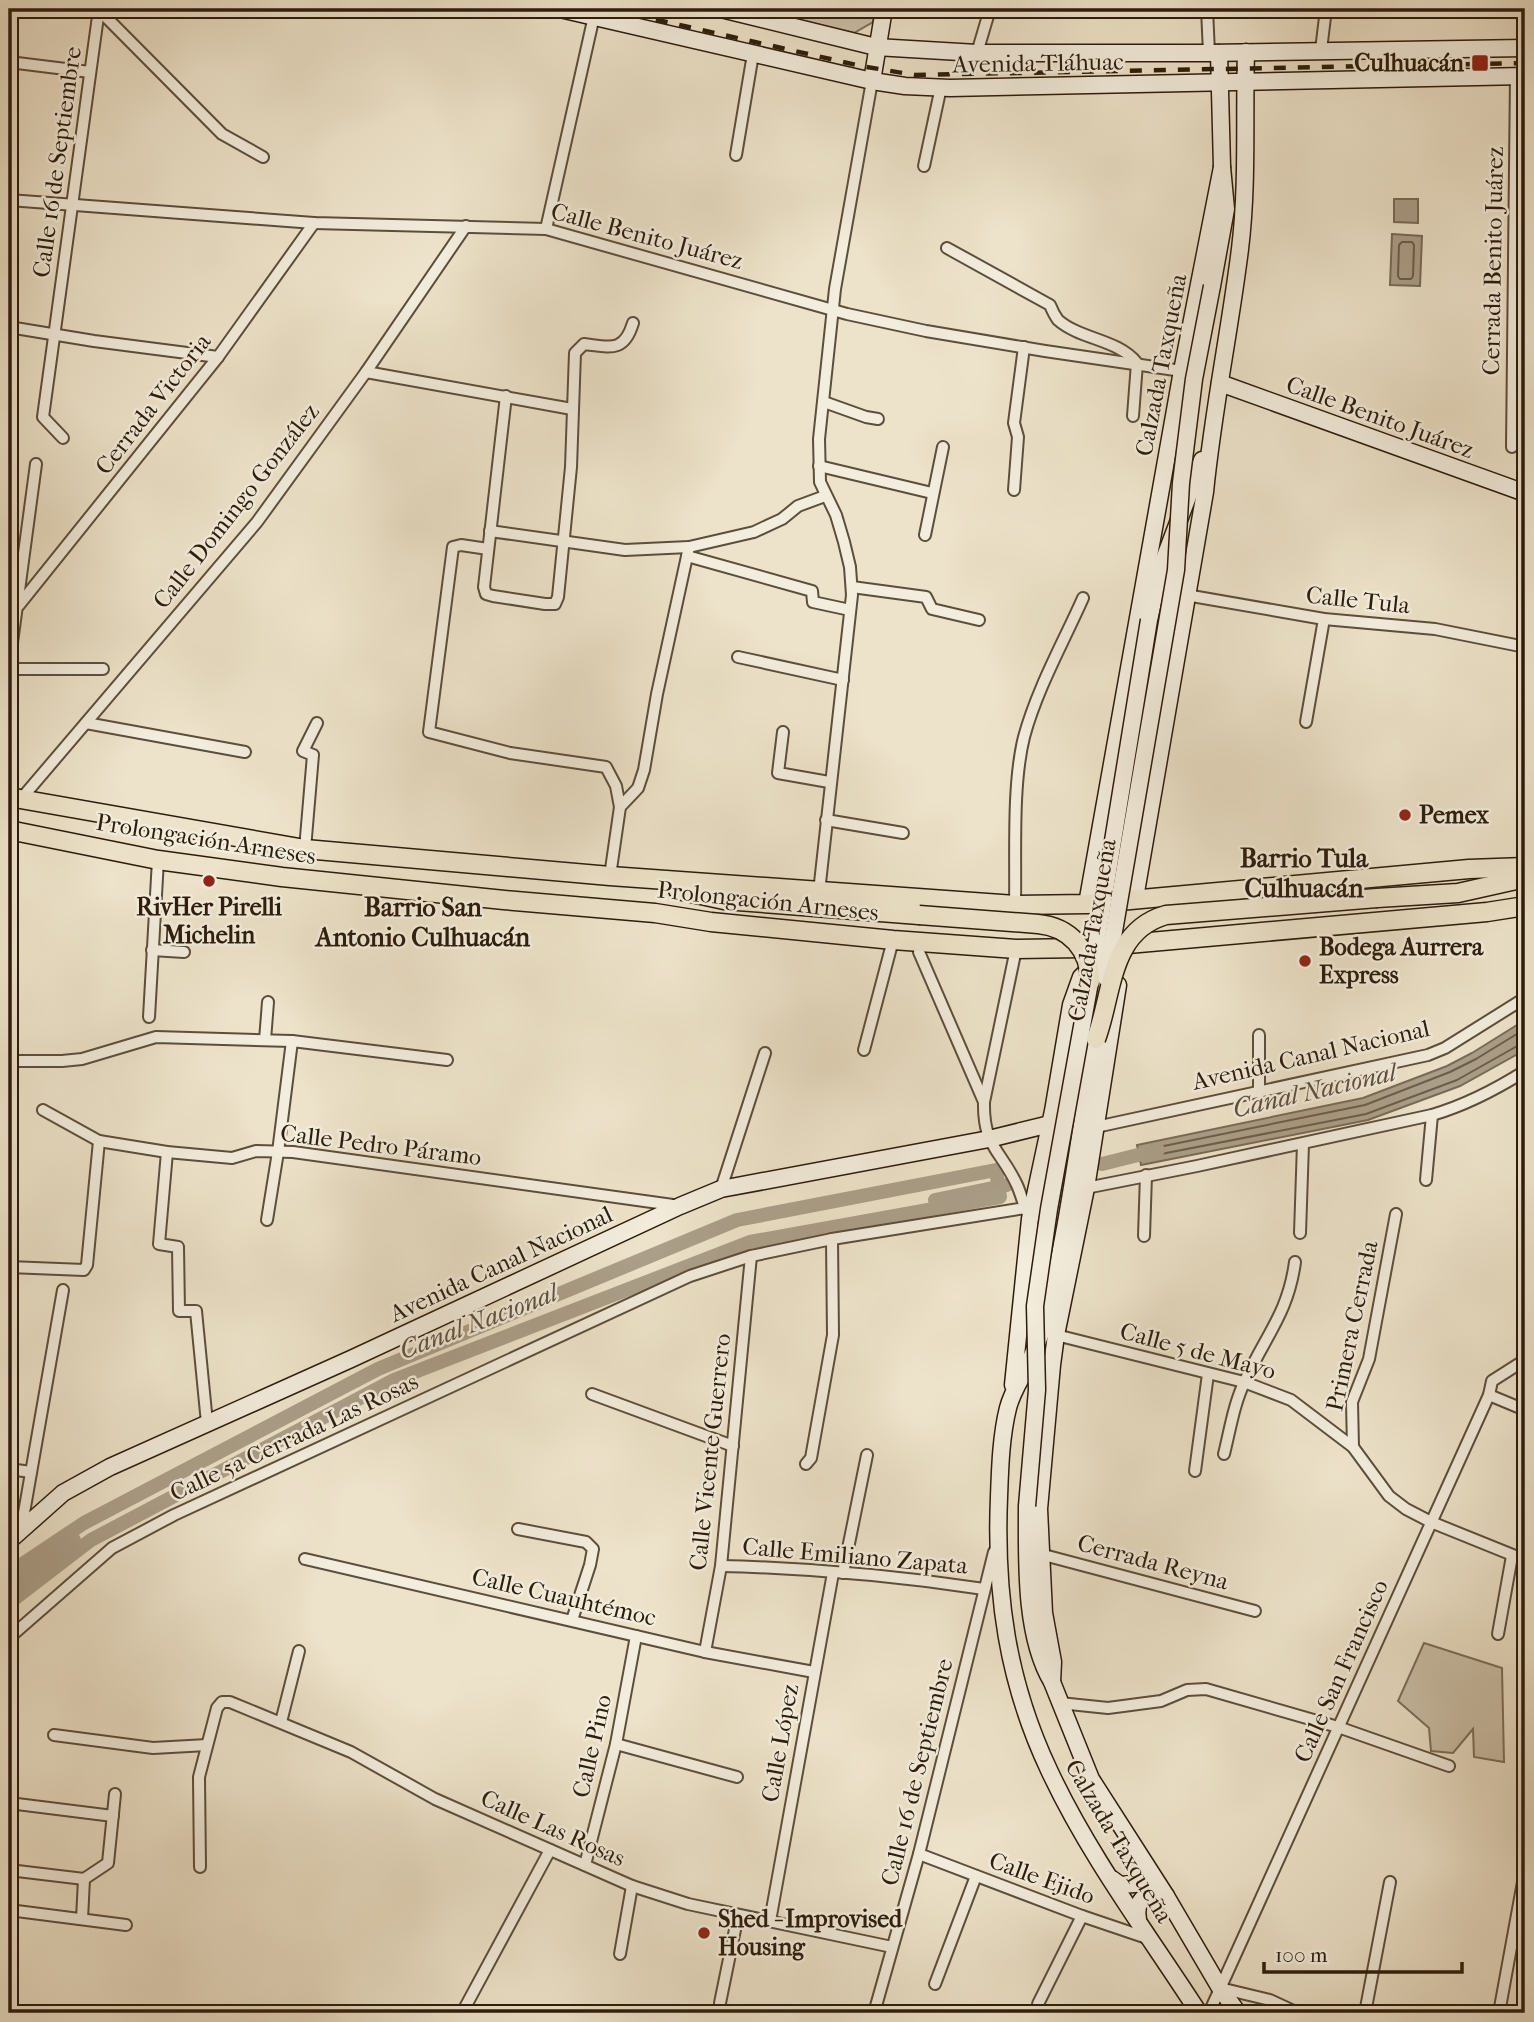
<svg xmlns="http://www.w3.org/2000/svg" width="1534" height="2022" font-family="'IM FELL French Canon',serif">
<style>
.green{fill:#ccc1aa;stroke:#7c6e5a;stroke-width:2}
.water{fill:#ab9f89;stroke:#786b57;stroke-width:2}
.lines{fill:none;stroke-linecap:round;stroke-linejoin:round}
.shore{stroke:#6b5e4a;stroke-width:2}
.canal{stroke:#ab9f89;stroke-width:14}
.street-casing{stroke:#5c4e3b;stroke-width:14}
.secondary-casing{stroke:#2b1c0b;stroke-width:19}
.primary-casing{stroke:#2b1c0b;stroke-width:21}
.street{stroke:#f3eddd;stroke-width:10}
.secondary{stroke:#f3eddd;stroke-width:16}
.primary{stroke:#ede3ca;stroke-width:18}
.rail{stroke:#2b1c0b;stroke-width:4.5;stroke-dasharray:12 12;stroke-linecap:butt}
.secondary-bridge-casing{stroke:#2b1c0b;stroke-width:19;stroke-linecap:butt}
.primary-bridge-casing{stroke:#2b1c0b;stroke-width:21;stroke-linecap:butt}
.secondary-bridge{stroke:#f3eddd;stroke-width:16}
.primary-bridge{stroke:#ede3ca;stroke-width:18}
.poi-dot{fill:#8f2418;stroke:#f3eddd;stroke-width:2.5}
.labels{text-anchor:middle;stroke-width:5;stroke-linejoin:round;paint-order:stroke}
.street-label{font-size:24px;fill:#2b1c0b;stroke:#f3eddd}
.poi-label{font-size:24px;font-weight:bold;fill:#2b1c0b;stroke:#f3eddd;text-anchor:start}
.neighbourhood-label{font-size:26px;font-weight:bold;fill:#2b1c0b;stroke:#f3eddd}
.water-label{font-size:26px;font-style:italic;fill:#5e503d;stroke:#f3eddd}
</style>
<rect width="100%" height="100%" fill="#ede3ca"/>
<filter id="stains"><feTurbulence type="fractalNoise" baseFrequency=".00286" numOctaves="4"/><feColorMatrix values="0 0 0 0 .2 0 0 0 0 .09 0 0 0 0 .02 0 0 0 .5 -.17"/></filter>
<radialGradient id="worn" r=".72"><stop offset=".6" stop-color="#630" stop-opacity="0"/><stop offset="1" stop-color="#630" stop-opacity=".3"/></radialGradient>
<g class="green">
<polygon points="754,9 876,9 873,22 854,33"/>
<polygon points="1424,1643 1502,1668 1504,1762 1474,1757 1473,1729 1453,1753 1431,1751 1429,1728 1398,1701"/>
</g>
<g class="water">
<polygon points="1394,199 1418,199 1418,223 1394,222"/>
<polygon points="1392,234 1422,236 1420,286 1390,285"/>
<polygon points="1525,1020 1525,1050 1460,1086 1368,1120 1141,1165 1137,1145 1363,1098 1447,1066 1472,1053"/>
</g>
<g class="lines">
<g class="shore">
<polygon points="1402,242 1412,242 1414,245 1413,276 1411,279 1400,279 1398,276 1399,245"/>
<polyline points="1525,1029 1476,1059 1450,1072 1365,1105 1149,1149 1147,1154 1151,1156 1366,1114 1457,1080 1519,1045 1525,1044"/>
</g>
<g class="canal">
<polyline points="1102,1164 1158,1150"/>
<polyline points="935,1200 1007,1185"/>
<polyline points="9,1573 84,1523 378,1369 737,1220 996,1170 1000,1197 750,1242 394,1380 91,1540 9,1603"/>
<polyline points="9,1590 74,1540"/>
</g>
<defs>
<g id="street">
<polyline points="1207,9 1209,53"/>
<polyline points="99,10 222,134 263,157"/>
<polyline points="1321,50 1326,9"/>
<polyline points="977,53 990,9"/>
<polyline points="9,62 90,72"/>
<polyline points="736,155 753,54"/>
<polyline points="924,166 941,87"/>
<polyline points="9,200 314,223 546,229 847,314 926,331 1045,351 1182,371"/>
<polyline points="546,229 594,16"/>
<path d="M947,248L1050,305C1052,310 1055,316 1058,320C1081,340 1118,339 1137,363L1133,416"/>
<polyline points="9,327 94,341 218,357"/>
<polyline points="366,372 572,409"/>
<path d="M506,396L484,587L486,594L493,596L545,604H555L558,597L571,467L575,353L584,344C610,347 624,353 633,323"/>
<polyline points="824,402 866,417 878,419"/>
<polyline points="63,438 43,417 99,9"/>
<polyline points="1512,447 1516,75"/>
<polyline points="819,466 932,493"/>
<polyline points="1014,490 1018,437 1014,423 1024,347"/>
<polyline points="490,531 625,550 689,547 754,532 782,519 798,506 825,496"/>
<polyline points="925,535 943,447"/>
<polyline points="488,549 461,545 453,547 429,732 510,753 606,767 616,786 620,807"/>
<polyline points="687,556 812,591 813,602 850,610"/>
<polyline points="852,587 926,597 932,609 979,620"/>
<polyline points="1186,595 1324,619 1435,629 1525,647"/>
<polyline points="19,605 218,357 314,223"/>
<polyline points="738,657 843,680"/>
<polyline points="9,665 36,464"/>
<polyline points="9,669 103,669"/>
<polyline points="1306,722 1324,619"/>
<polyline points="86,723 245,752"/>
<polyline points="783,732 778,773 829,782"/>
<polyline points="21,799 257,522 366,372 466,226"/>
<polyline points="826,820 903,833"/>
<polyline points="305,849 313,755 303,751 317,723"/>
<polyline points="610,876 620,807 638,788 644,770 657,694 689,547"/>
<polyline points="819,892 852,595 850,567 844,542 836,515 820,482 819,439 835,289 872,81"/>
<path d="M1015,905C1016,855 1012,785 1024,737C1037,689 1063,643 1083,598"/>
<polyline points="152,950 184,952"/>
<path d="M919,952L984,1102C983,1147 1001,1150 1017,1185C1021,1194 1023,1203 1027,1212"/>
<polyline points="149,1017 158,860"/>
<polyline points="1259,1035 1259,1093"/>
<polyline points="265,1040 268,1002"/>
<polyline points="864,1050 893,940"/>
<polyline points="9,1061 62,1061 82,1059 156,1037 292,1041 447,1060"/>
<polyline points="984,1102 1016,949"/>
<polyline points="43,1110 99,1141 167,1152 232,1158 256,1151 293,1152 680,1206"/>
<polyline points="1096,1127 1428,1055 1445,1048 1525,998"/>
<polyline points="167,1152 159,1244 178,1247 179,1311 196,1311 207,1423"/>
<polyline points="1426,1180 1432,1115"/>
<path d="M1086,1188L1197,1166L1432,1115C1466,1105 1495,1090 1525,1071"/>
<polyline points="721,1189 765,1053"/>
<polyline points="267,1220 278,1152 292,1041"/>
<polyline points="1300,1233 1303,1144"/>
<polyline points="1144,1236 1146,1175"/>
<polyline points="9,1267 84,1270 87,1265 99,1141"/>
<polyline points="1056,1335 1244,1382 1291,1400 1353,1447 1389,1496 1406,1509 1431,1522 1525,1560"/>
<polyline points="592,1394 733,1446"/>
<polyline points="1489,1395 1525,1410"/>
<polyline points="1353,1447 1352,1402 1369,1359 1396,1214"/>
<path d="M1224,1454C1230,1430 1234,1403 1245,1381C1265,1336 1288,1314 1295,1262"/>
<polyline points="806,1464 811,1458 833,1335 832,1239"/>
<polyline points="9,1469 31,1472"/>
<polyline points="1195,1471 1208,1374"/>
<polyline points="518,1529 586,1542 593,1549 590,1565 572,1620"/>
<polyline points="21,1530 63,1290"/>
<polyline points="1040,1554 1255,1611"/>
<polyline points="305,1559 705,1652 814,1672"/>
<path d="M721,1566C809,1568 897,1576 984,1589"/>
<polyline points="843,1573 867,1455"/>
<polyline points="1498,1634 1512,1556"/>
<polyline points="9,1638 112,1548 174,1515 690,1276 751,1256 832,1239 1025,1208"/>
<polyline points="705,1652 721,1566 751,1256"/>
<polyline points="1060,1703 1108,1708 1161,1701 1187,1690 1206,1689 1338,1727 1449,1766"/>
<polyline points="281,1722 299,1651"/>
<polyline points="54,1735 153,1748 207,1745"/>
<polyline points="616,1744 737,1777"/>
<polyline points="9,1803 113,1816"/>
<polyline points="919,1854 1082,1916 1150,1939"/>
<polyline points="585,1865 616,1744 636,1636"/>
<polyline points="200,1867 199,1777 217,1708 222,1702 230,1702 351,1752 435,1799 632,1886 688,1904 892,1947"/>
<polyline points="9,1870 84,1879"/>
<polyline points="9,1910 126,1925"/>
<polyline points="82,1919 84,1879 108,1863 115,1794"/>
<polyline points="770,1921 833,1573"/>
<polyline points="620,1954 632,1886"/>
<polyline points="935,1984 976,1876"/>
<polyline points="1220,1988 1270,2000 1298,2013"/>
<polyline points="720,2003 738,1915"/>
<polyline points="1038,2004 1082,1916"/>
<polyline points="462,2013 550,1850"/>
<polyline points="874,2013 919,1854 994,1552"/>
<polyline points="1209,2013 1489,1395 1492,1381 1525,1360"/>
<polyline points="1365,2013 1390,1882"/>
<polyline points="1499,2013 1525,1871"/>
</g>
<g id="secondary">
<polyline points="560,9 872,81 905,86 950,88 1525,76"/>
<polyline points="721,9 876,47 977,53 1209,53 1525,48"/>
<polyline points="872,81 884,9"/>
<polyline points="1212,286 1226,209 1222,167 1219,53"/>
<polyline points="1220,383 1525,493"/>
<polyline points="1149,620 1161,567 1202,460"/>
<path d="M1135,898L1205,492C1213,410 1230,330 1240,249C1248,184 1244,118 1246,52"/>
<polyline points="1087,904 1182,371 1222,167"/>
<path d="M1096,1039C1080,1128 1070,1218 1049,1305C1045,1325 1036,1347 1028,1365C1021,1379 1012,1392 1008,1408C1001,1436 1000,1468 999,1497C995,1594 1007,1681 1049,1770C1089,1856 1148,1934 1199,2013"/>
<polyline points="1013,1385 1030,1219 1053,1111 1071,1005 1081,977 1096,963"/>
<path d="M1027,1506C1027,1560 1024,1635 1052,1682L1091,1779L1166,1896L1220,1988L1238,2013"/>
<polyline points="9,1541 63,1493 110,1467 351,1359 680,1206 721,1189 989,1139 1050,1124"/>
<polyline points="1052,1682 1053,1662 1044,1613 1039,1509 1052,1365 1056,1335 1086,1188 1118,985"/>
<polyline points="1112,1879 1120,1885 1135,1884 1142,1877 1142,1861"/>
<path d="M1138,1919C1134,1900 1149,1888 1166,1896"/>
</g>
<g id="primary">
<polyline points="9,797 305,849 610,876 1015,905 1087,904 1469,869 1525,867"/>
<polyline points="9,830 158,860 282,877 504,900 655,913 711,922 893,940 1016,949 1083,948 1487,912 1525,906"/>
<polyline points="678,890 724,900 919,915"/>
<polyline points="1377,898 1458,893 1525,878"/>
</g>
</defs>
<use href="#street" class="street-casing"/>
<use href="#secondary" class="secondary-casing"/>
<use href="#primary" class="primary-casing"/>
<use href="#street" class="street"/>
<use href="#secondary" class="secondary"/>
<use href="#primary" class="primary"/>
<polyline class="rail" points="609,9 861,66 915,75 1525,63"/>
<defs>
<g id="secondary-bridge">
<polyline points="1106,978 1176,570 1181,483 1194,379 1212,286"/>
<polyline points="1027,1506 1037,1390 1035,1306 1049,1209 1090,982 1149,620"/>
</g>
<g id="primary-bridge">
<path d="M919,915L1038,924C1070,927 1090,950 1090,982"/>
<path d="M1096,1039C1113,994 1109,931 1166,915L1377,898"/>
</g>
</defs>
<use href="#secondary-bridge" class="secondary-bridge-casing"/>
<use href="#primary-bridge" class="primary-bridge-casing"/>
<use href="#secondary-bridge" class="secondary-bridge"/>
<use href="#primary-bridge" class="primary-bridge"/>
</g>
<g class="poi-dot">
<rect x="1471" y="54" width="18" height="18" rx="3.5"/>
<circle cx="1405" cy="815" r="7"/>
<circle cx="209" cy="881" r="7"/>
<circle cx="1305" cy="961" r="7"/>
<circle cx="704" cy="1933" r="7"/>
</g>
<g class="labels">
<g class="street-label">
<text transform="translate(1038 63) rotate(-1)" y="8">Avenida Tláhuac</text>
<text transform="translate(57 162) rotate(-82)" y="8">Calle 16 de Septiembre</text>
<text transform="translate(647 236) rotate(15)" y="8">Calle Benito Juárez</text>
<text transform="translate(1493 261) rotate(-89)" y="8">Cerrada Benito Juárez</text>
<text transform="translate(1161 365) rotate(-79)" y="8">Calzada Taxqueña</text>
<text transform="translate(153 404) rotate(-52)" y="8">Cerrada Victoria</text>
<text transform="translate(1380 417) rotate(20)" y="8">Calle Benito Juárez</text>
<text transform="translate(236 506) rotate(-52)" y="8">Calle Domingo González</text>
<text transform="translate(1358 600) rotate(6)" y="8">Calle Tula</text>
<text transform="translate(206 839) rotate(9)" y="8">Prolongación Arneses</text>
<text transform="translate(768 901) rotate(6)" y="8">Prolongación Arneses</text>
<text transform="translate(1092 930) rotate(-80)" y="8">Calzada Taxqueña</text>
<text transform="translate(1311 1055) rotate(-13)" y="8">Avenida Canal Nacional</text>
<text transform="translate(381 1145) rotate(7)" y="8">Calle Pedro Páramo</text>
<text transform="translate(501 1264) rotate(-25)" y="8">Avenida Canal Nacional</text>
<text transform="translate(1352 1326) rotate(-78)" y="8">Primera Cerrada</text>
<text transform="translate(1198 1351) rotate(15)" y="8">Calle 5 de Mayo</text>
<text transform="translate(294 1437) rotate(-25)" y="8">Calle 5a Cerrada Las Rosas</text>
<text transform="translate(710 1452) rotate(-84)" y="8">Calle Vicente Guerrero</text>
<text transform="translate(855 1556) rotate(5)" y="8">Calle Emiliano Zapata</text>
<text transform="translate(1153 1562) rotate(15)" y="8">Cerrada Reyna</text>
<text transform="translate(564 1597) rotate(13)" y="8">Calle Cuauhtémoc</text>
<text transform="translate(1341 1671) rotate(-66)" y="8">Calle San Francisco</text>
<text transform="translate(780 1743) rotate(-80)" y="8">Calle López</text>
<text transform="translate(592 1746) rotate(-77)" y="8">Calle Pino</text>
<text transform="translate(917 1772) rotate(-76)" y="8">Calle 16 de Septiembre</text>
<text transform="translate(553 1828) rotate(24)" y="8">Calle Las Rosas</text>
<text transform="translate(1119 1841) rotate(59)" y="8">Calzada Taxqueña</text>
<text transform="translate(1042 1878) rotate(20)" y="8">Calle Ejido</text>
</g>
<g class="poi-label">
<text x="1464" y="71" text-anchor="end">Culhuacán</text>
<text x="1419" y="823">Pemex</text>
<text x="209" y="915" text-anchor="middle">RivHer Pirelli<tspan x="209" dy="28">Michelin</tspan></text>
<text x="1319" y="955">Bodega Aurrera<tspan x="1319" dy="28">Express</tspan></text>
<text x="718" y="1927">Shed - Improvised<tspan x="718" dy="28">Housing</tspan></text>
</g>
<g class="neighbourhood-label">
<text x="1304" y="867">Barrio Tula<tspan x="1304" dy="30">Culhuacán</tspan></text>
<text x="423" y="916">Barrio San<tspan x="423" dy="30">Antonio Culhuacán</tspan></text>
</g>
<g class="water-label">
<text transform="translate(1314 1090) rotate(-13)" y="9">Canal Nacional</text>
<text transform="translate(478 1321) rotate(-21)" y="9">Canal Nacional</text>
</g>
</g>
<rect width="1534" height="2022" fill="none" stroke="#ede3ca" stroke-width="35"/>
<rect x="10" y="10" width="1513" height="2001" fill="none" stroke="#2b1c0b" stroke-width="3.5"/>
<rect x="18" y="18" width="1499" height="1987" fill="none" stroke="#2b1c0b" stroke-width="2"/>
<path d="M1264 1962v10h198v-10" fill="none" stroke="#2b1c0b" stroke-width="3.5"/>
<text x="1275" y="1962" font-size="21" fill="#2b1c0b" stroke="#f3eddd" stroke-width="5" paint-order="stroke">100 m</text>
<rect width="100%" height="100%" filter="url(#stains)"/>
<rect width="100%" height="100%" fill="url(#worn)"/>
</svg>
